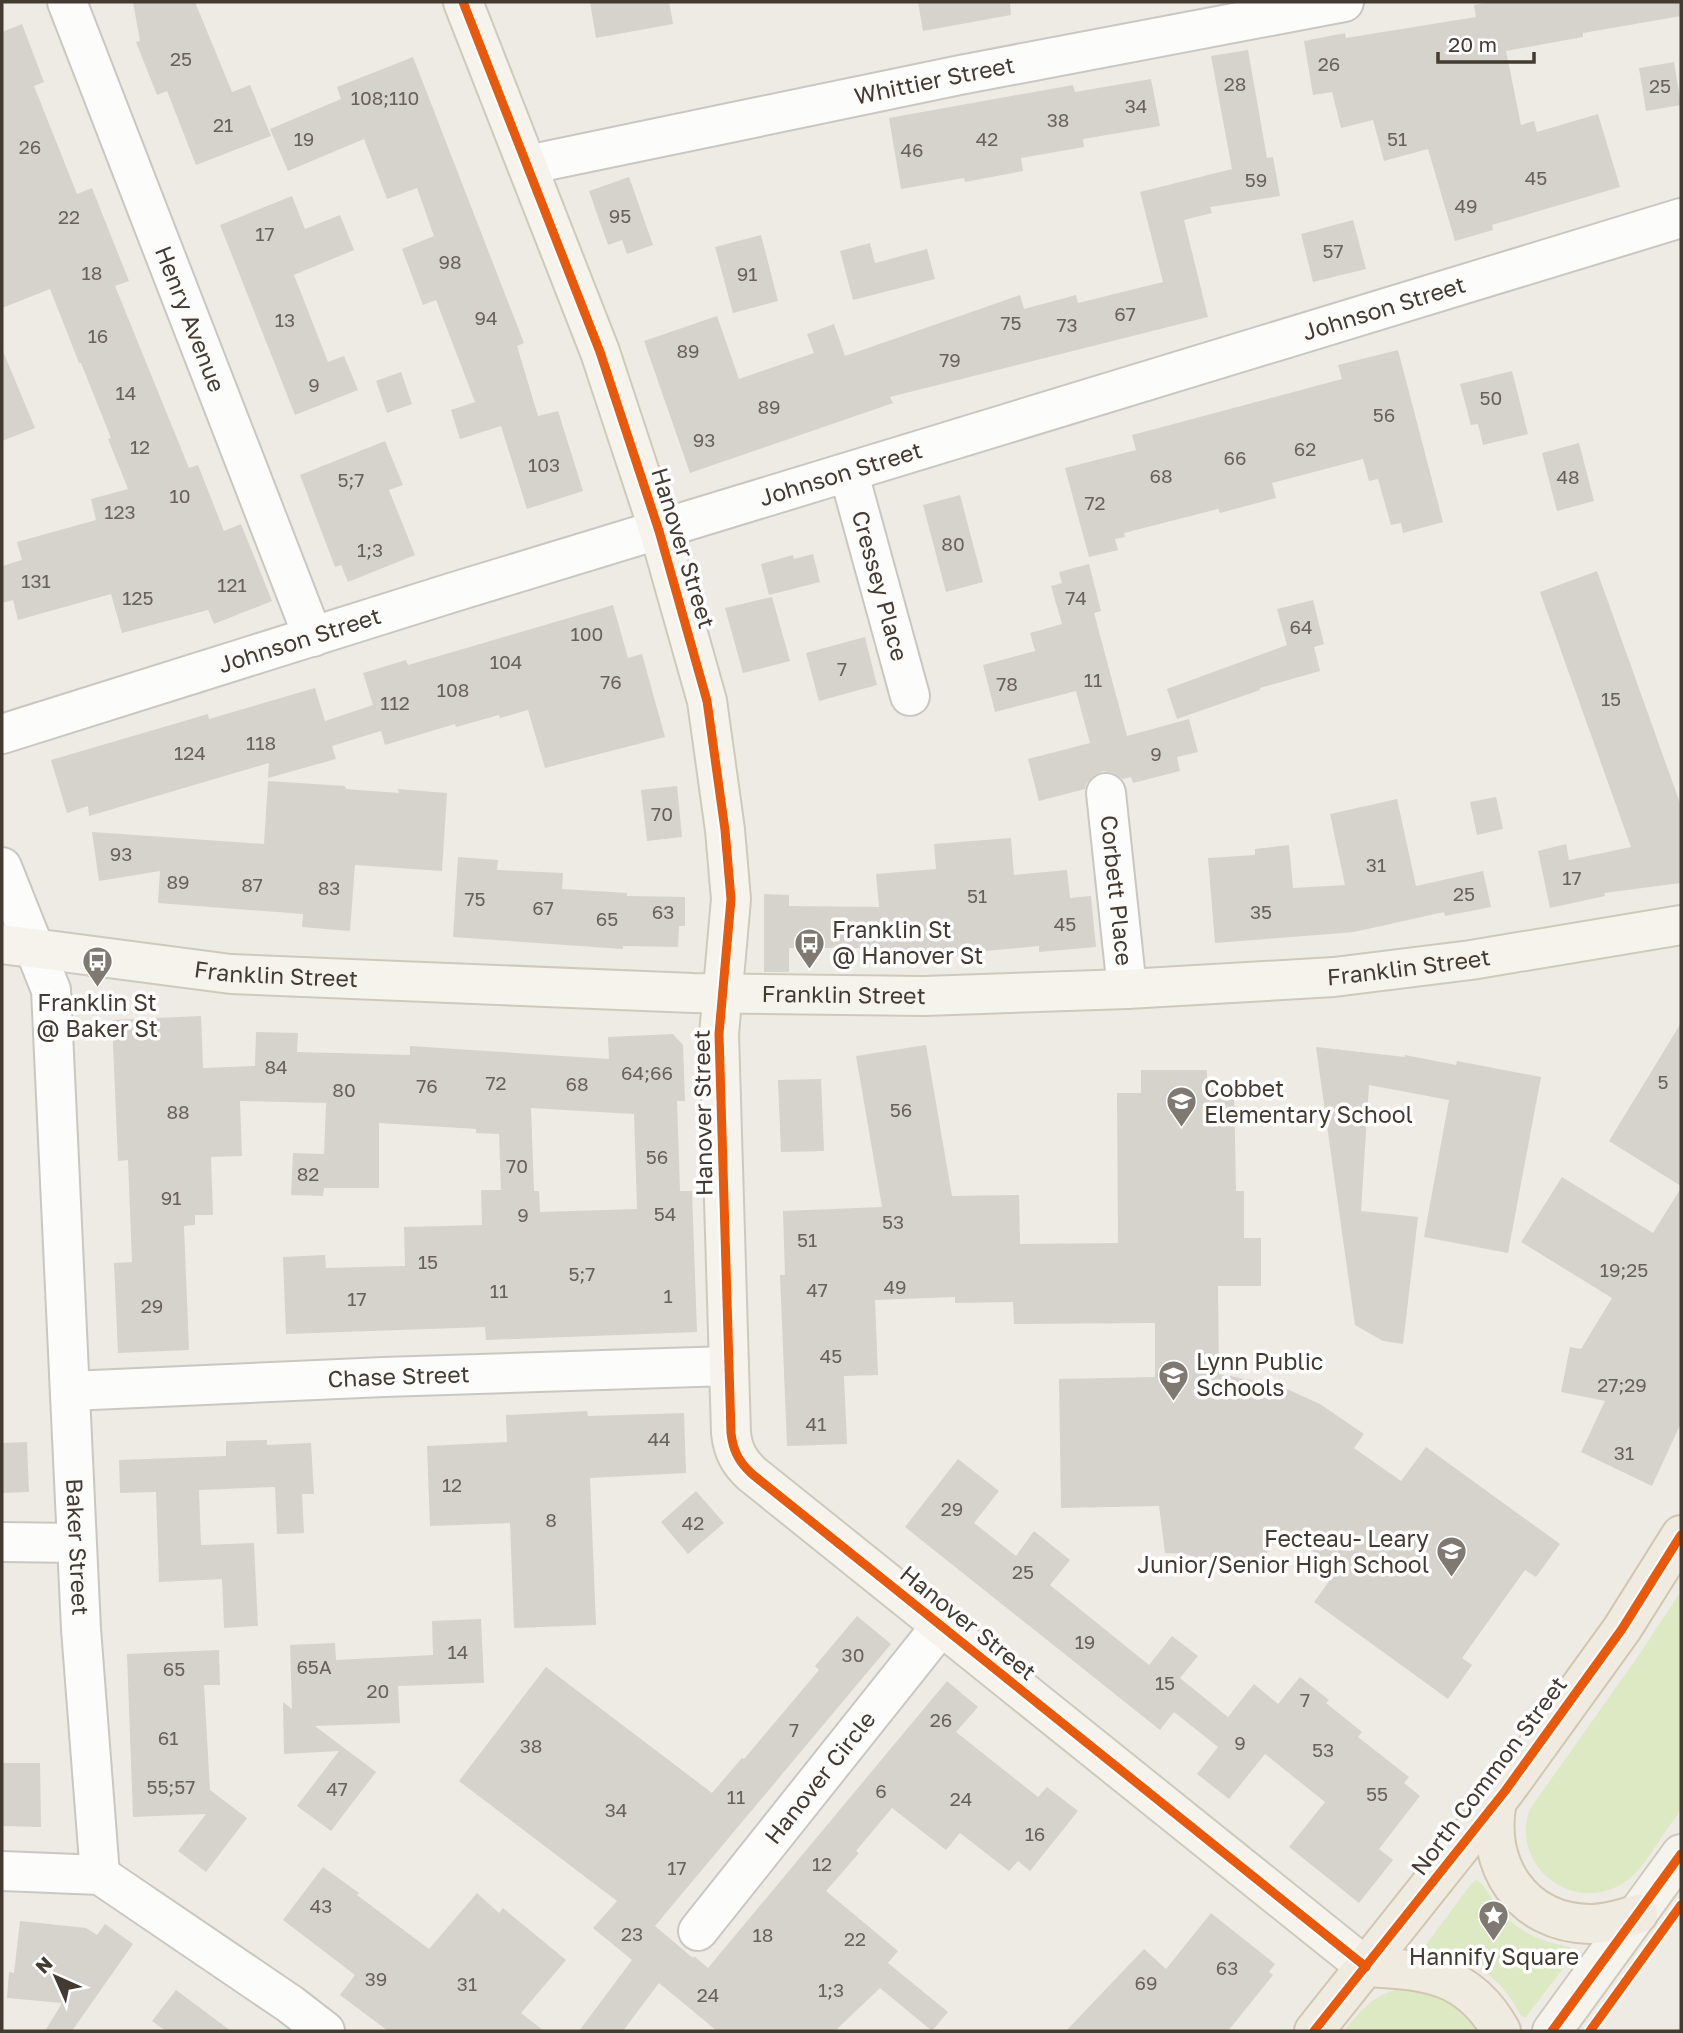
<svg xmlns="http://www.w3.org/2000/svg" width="1683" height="2033" font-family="'Golos Text',sans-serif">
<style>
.green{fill:#dce9c3}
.building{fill:#d6d2cc;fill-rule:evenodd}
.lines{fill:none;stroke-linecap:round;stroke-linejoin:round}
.street-casing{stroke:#cac7c1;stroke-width:42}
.secondary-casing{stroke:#cfc9bd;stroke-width:42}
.primary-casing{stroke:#d1c6b1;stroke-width:42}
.street{stroke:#fcfcfb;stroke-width:38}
.secondary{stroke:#f6f3ec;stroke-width:38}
.primary{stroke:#f0ebe1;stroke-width:38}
.cycleway-casing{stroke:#fff;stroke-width:13}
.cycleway{stroke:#e8590c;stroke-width:9}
.labels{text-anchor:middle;stroke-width:7;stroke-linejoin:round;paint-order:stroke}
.number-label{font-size:19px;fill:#69625a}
.street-label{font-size:23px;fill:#433b32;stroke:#fff}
.poi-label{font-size:23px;fill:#433b32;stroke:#fff;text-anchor:start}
</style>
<rect width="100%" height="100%" fill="#eeebe5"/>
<g class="green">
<path d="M1681,1591C1681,1648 1681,1705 1681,1762C1681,1774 1683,1800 1680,1810C1676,1817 1670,1825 1665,1832C1651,1852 1639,1877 1616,1887C1566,1911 1510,1861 1530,1809L1641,1652Z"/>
<path d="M1477,1880C1487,1887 1494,1905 1504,1915C1518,1929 1534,1938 1552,1943C1560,1945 1567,1946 1574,1949L1573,1956L1525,2018L1521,2016C1506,1986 1483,1965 1451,1954C1442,1951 1431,1951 1425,1946L1471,1884Z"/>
<path d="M1415,1987L1457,2005L1480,2031H1344C1366,2004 1378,1990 1415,1987Z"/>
</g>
<g class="building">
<polygon points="133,2 195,2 232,92 250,85 271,136 196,165 167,91 157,95 136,42 140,41"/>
<polygon points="590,2 669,2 673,24 596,38"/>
<polygon points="918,2 1010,2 1011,15 923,31"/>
<polygon points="1492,2 1681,2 1681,16 1583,33 1583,37 1506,51 1521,125 1534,121 1537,132 1598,114 1620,187 1492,225 1493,230 1455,241 1428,149 1384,161 1373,120 1341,128 1332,92 1313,95 1304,41 1345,33 1346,38 1476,17 1474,5"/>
<polygon points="22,24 44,82 34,86 77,194 92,188 129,281 115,286 189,468 198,465 224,531 241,524 272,601 214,624 208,610 122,633 111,594 18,620 13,600 2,603 2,566 22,560 17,542 96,520 91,499 128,489 108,439 111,438 81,363 79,363 50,289 2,308 2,32"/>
<polygon points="1248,50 1267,158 1273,157 1280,196 1210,207 1212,213 1184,220 1208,317 890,397 893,403 690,473 644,341 717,316 739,379 814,353 807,334 834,324 845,356 1020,295 1024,309 1076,295 1078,303 1163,282 1140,192 1232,169 1211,56"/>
<polygon points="413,57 524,343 517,346 538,416 558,411 583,491 527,509 501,426 460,439 451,410 475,402 436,300 423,305 402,249 434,236 417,188 387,199 364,139 288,171 270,129 341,99 337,87"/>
<polygon points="1674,62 1681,105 1646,111 1639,68"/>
<polygon points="1151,79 1160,126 1083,139 1084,147 1021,158 1023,171 965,182 964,178 901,189 889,118 1073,85 1075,92"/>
<polygon points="629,177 653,245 627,254 622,240 608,245 589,191"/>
<polygon points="292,196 305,229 340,215 354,250 294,275 328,362 344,356 358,390 295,415 220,225"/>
<polygon points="1353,220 1366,269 1313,282 1301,234"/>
<polygon points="761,235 778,301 733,313 715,247"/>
<polygon points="870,243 875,263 927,249 935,279 853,300 840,251"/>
<polygon points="2,349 35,428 2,441"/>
<polygon points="1398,350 1443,522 1403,533 1401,523 1391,525 1378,479 1369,481 1363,459 1272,483 1276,498 1220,513 1218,509 1124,533 1125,537 1115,539 1118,550 1089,557 1065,468 1136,450 1132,435 1342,379 1338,365"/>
<polygon points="1512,371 1528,434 1483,445 1478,424 1471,425 1460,384"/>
<polygon points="401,372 412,404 387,413 376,381"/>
<polygon points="385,441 403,485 389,490 415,555 348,582 341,565 335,567 300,475"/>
<polygon points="1579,443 1594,501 1557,511 1542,453"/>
<polygon points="960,495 983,582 946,592 923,505"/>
<polygon points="813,554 820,582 769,595 761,564 793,555 794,559"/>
<polygon points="1089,564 1101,611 1094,613 1127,736 1189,719 1198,752 1177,757 1180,771 1133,783 1131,777 1123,779 1114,773 1103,771 1093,776 1086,784 1085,789 1039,801 1028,759 1090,743 1076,691 995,712 983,665 1035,651 1030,633 1062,624 1051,586 1062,583 1059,572"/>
<polygon points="1597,571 1681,806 1681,883 1604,893 1605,896 1550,908 1538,851 1566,844 1569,860 1631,847 1540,592"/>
<polygon points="772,597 790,661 743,673 725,608"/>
<polygon points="1313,600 1324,644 1314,647 1320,671 1260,688 1260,690 1177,719 1167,689 1287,645 1277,609"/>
<polygon points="613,605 628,658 642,654 665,737 545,768 528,710 500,718 499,715 456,727 455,724 385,745 381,731 332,746 336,759 268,778 269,763 89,816 88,806 67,813 51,760 208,714 209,719 315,688 325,721 373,705 363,673 406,660 408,665"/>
<polygon points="865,637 877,685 819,701 806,653"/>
<polygon points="268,781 345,786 346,789 399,793 398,789 447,793 442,871 355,865 350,931 302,927 303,914 158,903 160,871 99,881 92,832 264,844"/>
<polygon points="677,786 682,837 647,841 641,790"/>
<polygon points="1496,797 1503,829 1477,835 1470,802"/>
<polygon points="1397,799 1416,886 1483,871 1491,907 1445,916 1444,912 1354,932 1215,943 1208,858 1255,855 1255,849 1289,845 1293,888 1345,885 1330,814"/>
<polygon points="1011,838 1014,875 1067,870 1070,898 1091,896 1096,947 1039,952 1039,946 921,957 921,963 884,966 882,948 789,948 789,972 764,972 764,894 789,895 789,906 879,907 876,874 936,869 934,844"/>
<polygon points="458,857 498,860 497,870 563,873 562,889 627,893 627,896 685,897 685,926 679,926 678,947 623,946 623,949 453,937"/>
<path d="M201,1016L203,1068L255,1066L256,1032L298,1033L297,1052L410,1055V1046L609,1059L608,1037L673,1034L683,1045L685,1101H677L680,1191H692L697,1332L486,1340L485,1327L286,1334L283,1257L325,1255L326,1268L405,1266L404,1227L482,1225L481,1190H501L499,1134L476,1133V1129L379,1123V1188H324L323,1196L291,1195L293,1153L324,1154L326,1103L240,1101L242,1156L211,1157L213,1215H195V1225L184,1226L189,1350L118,1353L114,1263L132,1262L128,1160L118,1161L112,1020ZM531,1108L634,1114L637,1209L540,1212L539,1191H534Z"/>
<polygon points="1681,1023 1681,1186 1609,1141"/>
<polygon points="926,1045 952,1196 1019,1195 1020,1244 1118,1243 1117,1093 1141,1093 1141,1070 1207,1070 1207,1089 1234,1088 1236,1191 1244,1191 1244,1238 1261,1238 1261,1286 1218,1286 1219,1374 1278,1385 1320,1404 1364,1434 1354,1448 1401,1481 1426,1447 1560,1544 1536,1577 1525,1570 1462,1658 1472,1665 1448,1699 1314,1602 1338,1569 1283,1530 1250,1576 1186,1554 1165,1553 1159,1506 1061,1508 1059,1379 1155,1377 1155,1323 1014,1324 1013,1302 955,1303 955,1297 875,1300 878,1375 844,1376 847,1444 787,1446 780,1275 785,1275 783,1211 882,1207 856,1056"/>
<polygon points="1316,1047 1405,1057 1405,1055 1456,1065 1457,1061 1541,1077 1508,1253 1424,1237 1449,1100 1369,1085 1361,1211 1418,1217 1403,1344 1383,1341 1355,1325"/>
<polygon points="821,1079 824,1151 781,1152 778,1080"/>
<polygon points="1562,1177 1653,1233 1681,1188 1681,1423 1652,1486 1581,1452 1605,1401 1561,1392 1570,1347 1581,1349 1612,1298 1521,1242"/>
<polygon points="587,1411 588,1416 684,1413 686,1473 590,1478 596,1625 514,1628 510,1523 430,1526 427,1446 507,1442 506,1415"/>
<polygon points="267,1440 267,1445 311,1443 314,1494 302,1494 304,1533 277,1534 275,1487 199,1490 201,1545 254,1543 258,1626 224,1628 222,1579 159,1582 156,1492 120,1493 119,1460 226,1456 226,1441"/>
<polygon points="27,1442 29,1492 2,1493 2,1443"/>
<polygon points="958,1459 999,1491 974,1523 1016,1556 1034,1531 1070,1560 1050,1585 1149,1665 1172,1636 1198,1656 1180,1678 1228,1717 1254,1684 1278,1704 1300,1677 1329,1700 1326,1703 1362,1732 1358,1737 1409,1777 1404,1783 1420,1796 1379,1849 1393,1860 1359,1903 1289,1847 1325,1802 1265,1754 1229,1799 1197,1774 1218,1747 1174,1712 1160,1730 905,1527"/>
<polygon points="696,1491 724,1523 688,1554 661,1522"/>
<polygon points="857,1616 891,1644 655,1926 693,1958 694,1956 708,1968 947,1681 978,1707 956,1732 1038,1797 1047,1787 1078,1811 1030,1871 1018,1861 1009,1871 960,1833 946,1850 892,1808 856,1851 859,1853 826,1891 898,1951 888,1963 948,2012 932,2031 880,1988 835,2031 717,2031 659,1983 623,2031 579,2031 632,1960 593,1928 617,1901 459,1781 546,1667 712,1793 742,1758 744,1759 819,1670 815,1666"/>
<polygon points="481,1619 484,1683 398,1686 400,1723 315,1726 376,1772 331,1831 297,1806 339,1751 284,1754 283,1702 292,1709 290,1645 335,1643 336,1660 433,1655 432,1621"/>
<polygon points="219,1650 220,1685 204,1685 210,1790 247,1818 206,1872 178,1851 206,1814 133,1817 127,1654"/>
<polygon points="2,1763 40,1763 41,1827 2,1826"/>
<polygon points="323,1867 359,1893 357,1895 429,1949 477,1893 499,1913 503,1908 566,1960 521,2013 544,2031 388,2031 340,1995 355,1975 283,1920"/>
<polygon points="1211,1913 1275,1964 1269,1972 1273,1975 1228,2031 1066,2031 1144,1949 1166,1969"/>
<polygon points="20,1921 86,1928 97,1935 105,1924 133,1944 72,2031 45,2031 62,2003 7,1998 9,1972 14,1973"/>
<polygon points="176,1990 231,2031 166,2031 152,2021"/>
</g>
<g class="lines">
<defs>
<g id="street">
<path id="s1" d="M67,2L313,637"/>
<path id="s2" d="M527,165L960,75L1344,2"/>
<path id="s3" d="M849,474L910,696"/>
<path id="s4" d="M2,734L454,592L1681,218"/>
<path id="s5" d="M1106,793L1127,989"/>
<path id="s6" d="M2,867L51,990L81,1629L100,1875"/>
<path id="s7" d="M70,1391L384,1377L729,1366"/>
<polyline points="2,1542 76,1543"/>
<polyline points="2,1871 100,1875"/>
<polyline points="100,1875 290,2004 325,2031"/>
<path id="s8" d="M698,1931L941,1626"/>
</g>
<g id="secondary">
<path d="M463,2L600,352L659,531L707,701L725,830L731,899L719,1034L731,1433C733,1451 739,1462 752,1474L1366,1967"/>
<path id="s9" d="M2,944L231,974L693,993L924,996L1127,989L1334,977L1471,960L1681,925"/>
<polyline points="1552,2031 1681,1854"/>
</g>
<g id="primary">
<path d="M1497,1801C1484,1865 1522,1923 1590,1924C1607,1924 1623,1919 1638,1914"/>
<path d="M1366,1967C1426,1970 1469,1973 1501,2031"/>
<polyline points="1314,2031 1505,1791 1622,1629 1681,1535"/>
</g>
</defs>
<use href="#street" class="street-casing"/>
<use href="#secondary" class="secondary-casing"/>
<use href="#primary" class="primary-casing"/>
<use href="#street" class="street"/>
<use href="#secondary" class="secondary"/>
<use href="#primary" class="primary"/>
<defs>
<g id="cycleway">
<path d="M463,2L600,352L659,531L707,701L725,830L731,899L719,1034L731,1433C733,1451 739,1462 752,1474L1366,1967"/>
<polyline points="1314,2031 1505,1791 1622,1629 1681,1535"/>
<polyline points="1552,2031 1681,1854"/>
<polyline points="1590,2031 1681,1905"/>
</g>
</defs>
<use href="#cycleway" class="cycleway-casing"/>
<use href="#cycleway" class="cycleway"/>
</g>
<defs>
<symbol id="bus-pin" viewBox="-11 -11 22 30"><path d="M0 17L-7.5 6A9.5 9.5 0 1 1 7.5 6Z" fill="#7f7971" stroke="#fff"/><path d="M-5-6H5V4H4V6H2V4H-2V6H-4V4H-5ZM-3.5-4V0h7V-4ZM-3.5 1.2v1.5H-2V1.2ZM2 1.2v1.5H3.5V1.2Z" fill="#fff"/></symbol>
<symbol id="school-pin" viewBox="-11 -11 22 30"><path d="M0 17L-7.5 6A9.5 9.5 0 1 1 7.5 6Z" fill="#7f7971" stroke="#fff"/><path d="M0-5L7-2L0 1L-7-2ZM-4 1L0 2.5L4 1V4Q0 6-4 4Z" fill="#fff"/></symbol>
<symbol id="sight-pin" viewBox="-11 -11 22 30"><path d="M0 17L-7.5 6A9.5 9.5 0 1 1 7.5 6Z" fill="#7f7971" stroke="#fff"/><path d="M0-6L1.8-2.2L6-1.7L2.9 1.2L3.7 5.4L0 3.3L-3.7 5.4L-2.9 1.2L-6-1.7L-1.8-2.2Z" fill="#fff"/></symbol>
</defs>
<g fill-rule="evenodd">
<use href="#bus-pin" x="792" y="926" width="35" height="47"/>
<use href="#bus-pin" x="80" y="944" width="35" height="47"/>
<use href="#school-pin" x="1164" y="1084" width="35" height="47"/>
<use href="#school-pin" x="1156" y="1358" width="35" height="47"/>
<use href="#school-pin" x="1434" y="1534" width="35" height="47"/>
<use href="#sight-pin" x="1476" y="1898" width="35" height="47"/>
</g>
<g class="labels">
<g class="number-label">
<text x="181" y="66">25</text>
<text x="1329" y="71">26</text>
<text x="1235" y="91">28</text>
<text x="1660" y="93">25</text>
<text x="385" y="105">108;110</text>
<text x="1136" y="113">34</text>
<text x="1058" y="127">38</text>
<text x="223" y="132">21</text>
<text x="304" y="146">19</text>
<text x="987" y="146">42</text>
<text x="1397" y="146">51</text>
<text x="30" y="154">26</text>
<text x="912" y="157">46</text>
<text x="1536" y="185">45</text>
<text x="1256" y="187">59</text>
<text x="1466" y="213">49</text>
<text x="620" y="223">95</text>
<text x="69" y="224">22</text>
<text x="265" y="241">17</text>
<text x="1333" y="258">57</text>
<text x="450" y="269">98</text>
<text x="92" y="280">18</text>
<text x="747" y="281">91</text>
<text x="1125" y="321">67</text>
<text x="486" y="325">94</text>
<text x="285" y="327">13</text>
<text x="1011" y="330">75</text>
<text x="1067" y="332">73</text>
<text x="98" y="343">16</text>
<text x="688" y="358">89</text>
<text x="950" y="367">79</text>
<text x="314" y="392">9</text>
<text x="126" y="400">14</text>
<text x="1491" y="405">50</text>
<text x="769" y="414">89</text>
<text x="1384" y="422">56</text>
<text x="704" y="447">93</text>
<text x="140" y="454">12</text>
<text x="1305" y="456">62</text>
<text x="1235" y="465">66</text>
<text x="544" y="472">103</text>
<text x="1161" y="483">68</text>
<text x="1568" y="484">48</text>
<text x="351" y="487">5;7</text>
<text x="180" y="503">10</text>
<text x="1095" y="510">72</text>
<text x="120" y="519">123</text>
<text x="953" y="551">80</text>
<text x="370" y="557">1;3</text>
<text x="36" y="588">131</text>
<text x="232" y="592">121</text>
<text x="138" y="605">125</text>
<text x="1076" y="605">74</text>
<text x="1301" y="634">64</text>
<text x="587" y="641">100</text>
<text x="506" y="669">104</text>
<text x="842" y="676">7</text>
<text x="1093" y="687">11</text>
<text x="611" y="689">76</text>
<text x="1007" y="691">78</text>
<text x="453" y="697">108</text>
<text x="1611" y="706">15</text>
<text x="395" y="710">112</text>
<text x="261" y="750">118</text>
<text x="190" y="760">124</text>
<text x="1156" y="761">9</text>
<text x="662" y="821">70</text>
<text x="121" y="861">93</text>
<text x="1376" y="872">31</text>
<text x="1572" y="885">17</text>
<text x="178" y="889">89</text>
<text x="252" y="892">87</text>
<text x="329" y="895">83</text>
<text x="1464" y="901">25</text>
<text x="977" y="903">51</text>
<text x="475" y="906">75</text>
<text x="543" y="915">67</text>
<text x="663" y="919">63</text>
<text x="1261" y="919">35</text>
<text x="607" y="926">65</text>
<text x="1065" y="931">45</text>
<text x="276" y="1074">84</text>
<text x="647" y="1080">64;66</text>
<text x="1663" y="1089">5</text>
<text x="496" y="1090">72</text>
<text x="577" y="1091">68</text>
<text x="427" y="1093">76</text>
<text x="344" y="1097">80</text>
<text x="901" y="1117">56</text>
<text x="178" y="1119">88</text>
<text x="657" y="1164">56</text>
<text x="517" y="1173">70</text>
<text x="308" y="1181">82</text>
<text x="171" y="1205">91</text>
<text x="665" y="1221">54</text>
<text x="523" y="1222">9</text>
<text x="893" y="1229">53</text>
<text x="807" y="1247">51</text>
<text x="428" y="1269">15</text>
<text x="1624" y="1277">19;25</text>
<text x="582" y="1281">5;7</text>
<text x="895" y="1294">49</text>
<text x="817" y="1297">47</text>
<text x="499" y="1298">11</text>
<text x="668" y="1303">1</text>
<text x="357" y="1306">17</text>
<text x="152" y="1313">29</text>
<text x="831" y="1363">45</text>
<text x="1622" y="1392">27;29</text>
<text x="816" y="1431">41</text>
<text x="659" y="1446">44</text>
<text x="1624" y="1460">31</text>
<text x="452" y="1492">12</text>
<text x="952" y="1516">29</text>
<text x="551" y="1527">8</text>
<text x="693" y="1530">42</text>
<text x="1023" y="1579">25</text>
<text x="1085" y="1649">19</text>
<text x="458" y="1659">14</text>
<text x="853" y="1662">30</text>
<text x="314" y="1674">65A</text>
<text x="174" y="1676">65</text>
<text x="1165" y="1690">15</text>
<text x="378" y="1698">20</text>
<text x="1305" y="1707">7</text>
<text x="941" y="1727">26</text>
<text x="794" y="1737">7</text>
<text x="168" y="1745">61</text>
<text x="1240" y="1750">9</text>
<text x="531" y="1753">38</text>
<text x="1323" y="1757">53</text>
<text x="171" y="1794">55;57</text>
<text x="337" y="1796">47</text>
<text x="881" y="1798">6</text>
<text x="1377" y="1801">55</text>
<text x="736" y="1804">11</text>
<text x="961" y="1806">24</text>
<text x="616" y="1817">34</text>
<text x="1035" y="1841">16</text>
<text x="822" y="1871">12</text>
<text x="677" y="1875">17</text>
<text x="321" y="1913">43</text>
<text x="632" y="1941">23</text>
<text x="763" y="1942">18</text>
<text x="855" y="1946">22</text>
<text x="1227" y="1975">63</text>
<text x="376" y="1986">39</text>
<text x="1146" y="1990">69</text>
<text x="467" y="1991">31</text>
<text x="831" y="1997">1;3</text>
<text x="708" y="2002">24</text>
</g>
<g class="street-label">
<text dy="8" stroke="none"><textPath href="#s2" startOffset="416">Whittier Street</textPath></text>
<text dy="8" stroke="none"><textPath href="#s4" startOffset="1446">Johnson Street</textPath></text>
<text dy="8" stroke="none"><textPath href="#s1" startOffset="340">Henry Avenue</textPath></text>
<text dy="8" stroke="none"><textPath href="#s4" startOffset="878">Johnson Street</textPath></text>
<text transform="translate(683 548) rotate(73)" y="8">Hanover Street</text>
<text dy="8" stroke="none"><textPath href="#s3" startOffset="116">Cressey Place</textPath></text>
<text dy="8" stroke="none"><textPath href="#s4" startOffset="312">Johnson Street</textPath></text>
<text dy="8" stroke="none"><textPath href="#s5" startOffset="98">Corbett Place</textPath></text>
<text dy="8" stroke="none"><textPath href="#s9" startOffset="1410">Franklin Street</textPath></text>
<text dy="8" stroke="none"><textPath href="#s9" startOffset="276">Franklin Street</textPath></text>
<text dy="8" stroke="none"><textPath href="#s9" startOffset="844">Franklin Street</textPath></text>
<text transform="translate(703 1113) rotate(-91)" y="8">Hanover Street</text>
<text dy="8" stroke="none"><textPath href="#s7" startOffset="329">Chase Street</textPath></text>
<text dy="8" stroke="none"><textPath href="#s6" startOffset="690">Baker Street</textPath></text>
<text transform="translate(968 1623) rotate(39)" y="8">Hanover Street</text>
<text transform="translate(1489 1776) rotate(-53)" y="8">North Common Street</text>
<text dy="8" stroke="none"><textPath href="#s8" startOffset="196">Hanover Circle</textPath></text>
</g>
<g class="poi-label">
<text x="832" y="938">Franklin St<tspan x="832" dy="26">@ Hanover St</tspan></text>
<text x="97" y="1011" text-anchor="middle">Franklin St<tspan x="97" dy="26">@ Baker St</tspan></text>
<text x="1204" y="1097">Cobbet<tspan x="1204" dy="26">Elementary School</tspan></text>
<text x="1196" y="1370">Lynn Public<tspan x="1196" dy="26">Schools</tspan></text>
<text x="1429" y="1547" text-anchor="end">Fecteau- Leary<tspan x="1429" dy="26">Junior/Senior High School</tspan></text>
<text x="1494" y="1965" text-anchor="middle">Hannify Square</text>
</g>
</g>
<rect width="1683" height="2033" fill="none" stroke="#433b32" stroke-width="7"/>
<g transform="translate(56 1977) rotate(315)" stroke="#ffffff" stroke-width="5" paint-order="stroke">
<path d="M0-5L12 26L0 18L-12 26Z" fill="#433b32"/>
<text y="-10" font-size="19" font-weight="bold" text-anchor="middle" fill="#433b32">N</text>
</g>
<path d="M1438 52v10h96v-10" fill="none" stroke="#433b32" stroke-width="3.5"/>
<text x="1448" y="52" font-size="21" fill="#433b32" stroke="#ffffff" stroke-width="5" paint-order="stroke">20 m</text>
</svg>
